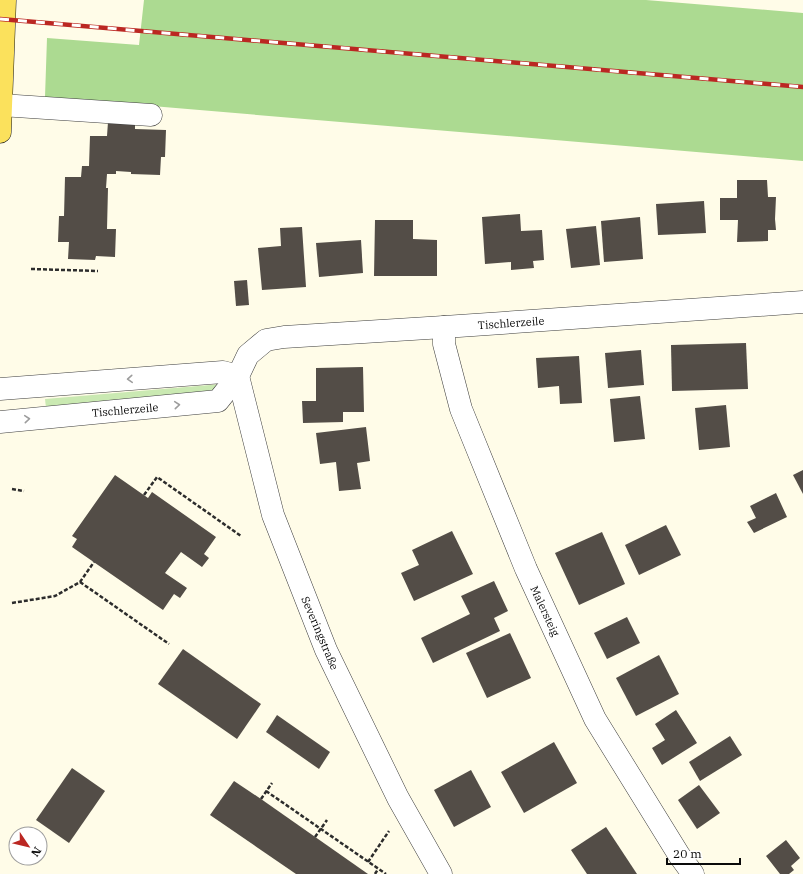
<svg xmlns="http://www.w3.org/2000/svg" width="803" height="874" font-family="'IBM Plex Serif',serif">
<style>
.green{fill:#cae9b2}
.forest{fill:#acda91}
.building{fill:#534d47}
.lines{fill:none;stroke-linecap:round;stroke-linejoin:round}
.minor-casing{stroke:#3d3d3d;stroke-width:23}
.major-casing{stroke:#1b1b1b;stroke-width:23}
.path{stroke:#2c2c2c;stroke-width:2.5;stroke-dasharray:4 2;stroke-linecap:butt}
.minor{stroke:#fff;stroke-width:22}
.major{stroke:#fbe15c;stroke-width:22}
.rail-casing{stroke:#bb2722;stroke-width:4.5}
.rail{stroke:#fff;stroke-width:3;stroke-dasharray:9;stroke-linecap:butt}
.oneway{stroke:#9d9d9d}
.labels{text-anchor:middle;stroke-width:4;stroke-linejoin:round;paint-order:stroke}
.street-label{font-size:11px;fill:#0a0a0a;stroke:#fff}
</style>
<rect width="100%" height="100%" fill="#fffce8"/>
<polygon class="green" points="222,384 223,392 46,408 45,399"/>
<polygon class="forest" points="144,0 646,0 803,13 803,161 45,97 47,38 139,45"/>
<g class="building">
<polygon points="108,122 135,123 135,129 166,130 165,157 161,157 160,175 131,174 131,172 116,171 116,174 107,174 106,188 108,188 107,229 116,229 115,257 96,256 95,260 68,259 69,242 58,242 59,216 64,216 65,177 81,177 82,166 89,166 90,136 107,136"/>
<polygon points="737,180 767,180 768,197 776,197 775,219 776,230 768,230 768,241 737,242 738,220 720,220 720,198 737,198"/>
<polygon points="704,201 706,233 658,235 656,204"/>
<polygon points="520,214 521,231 542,230 544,260 533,261 534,268 511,270 511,262 485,264 482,217"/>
<polygon points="640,217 643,259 604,262 601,221"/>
<polygon points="375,220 413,220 413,239 437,240 437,276 374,276"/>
<polygon points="596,226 600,265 571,268 566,229"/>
<polygon points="302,227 306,287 262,290 258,248 281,246 280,228"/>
<polygon points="361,240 363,273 319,277 316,243"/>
<polygon points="247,280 249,305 236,306 234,281"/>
<polygon points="746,343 748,389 672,391 671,345"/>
<polygon points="641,350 644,385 608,388 605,353"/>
<polygon points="579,356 582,403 560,404 559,386 538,388 536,358"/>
<polygon points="363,367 364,412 343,412 343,422 303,423 302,401 316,401 316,368"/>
<polygon points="640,396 645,439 614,442 610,399"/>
<polygon points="726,405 730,447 699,450 695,408"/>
<polygon points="366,427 370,461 357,463 361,489 339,491 336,462 320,464 316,433"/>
<polygon points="803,470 803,494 793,475"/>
<polygon points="115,475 148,498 152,492 216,537 204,554 209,558 202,567 181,552 165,573 187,588 180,598 174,594 163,610 72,547 77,539 72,536"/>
<polygon points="776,493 787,517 754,533 747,522 756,518 750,506"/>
<polygon points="666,525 681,555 639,575 625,545"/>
<polygon points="452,531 473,574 414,601 401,573 419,565 412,550"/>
<polygon points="602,532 625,584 579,605 555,553"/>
<polygon points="494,581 508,611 494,618 500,631 433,663 421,638 470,614 461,596"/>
<polygon points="627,617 640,643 607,659 594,633"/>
<polygon points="510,633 531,678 487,698 466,653"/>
<polygon points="183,649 261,704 237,739 158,684"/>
<polygon points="659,655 679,694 636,716 616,678"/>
<polygon points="676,710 697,743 662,765 652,748 665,740 655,724"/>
<polygon points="277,715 330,752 319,769 266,732"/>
<polygon points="730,736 742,755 700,781 689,762"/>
<polygon points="554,742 577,783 524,813 501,772"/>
<polygon points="72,768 105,791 69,843 36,820"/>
<polygon points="471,770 491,807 454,827 434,790"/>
<polygon points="234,781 261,799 368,874 296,874 210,815"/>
<polygon points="699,785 720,813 697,829 678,800"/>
<polygon points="606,827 637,874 587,874 571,850"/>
<polygon points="786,840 800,858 791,866 794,870 789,874 780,874 766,856"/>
</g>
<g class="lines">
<defs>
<g id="minor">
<polyline points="1,105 151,115"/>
<polyline points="444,327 444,344 461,409 526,569 595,719 679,855 693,874"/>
<polyline points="238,376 273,515 326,650 398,798 441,874"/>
<polyline points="0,389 223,372 238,376"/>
<polyline points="0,422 218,401 238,376 248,355 266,340 284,337 444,327 803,302"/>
</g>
<polyline id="major" points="0,132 5,0"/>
</defs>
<use href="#minor" class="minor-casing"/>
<use href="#major" class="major-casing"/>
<g class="path">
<polyline points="31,269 98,271"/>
<polyline points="12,489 24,491"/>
<polyline points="144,495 157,477 241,536"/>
<polyline points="80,582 169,644"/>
<polyline points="12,603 55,596 80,582 94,562"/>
<polyline points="266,791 386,874"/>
<polyline points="261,799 272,783"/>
<polyline points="315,837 327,820"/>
<polyline points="368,862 389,831"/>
<polyline points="375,874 378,869"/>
</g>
<use href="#minor" class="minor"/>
<use href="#major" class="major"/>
<defs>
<polyline id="rail" points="0,19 803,87"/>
</defs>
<use href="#rail" class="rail-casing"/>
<use href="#rail" class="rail"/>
</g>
<defs><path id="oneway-chevron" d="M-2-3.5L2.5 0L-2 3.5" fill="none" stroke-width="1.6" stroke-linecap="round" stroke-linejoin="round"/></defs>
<g class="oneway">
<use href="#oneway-chevron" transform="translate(130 379) rotate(176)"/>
<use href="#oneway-chevron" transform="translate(177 405) rotate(-5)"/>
<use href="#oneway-chevron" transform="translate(27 419) rotate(-5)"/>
</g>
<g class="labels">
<g class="street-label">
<text transform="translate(511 323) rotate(-4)" y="4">Tischlerzeile</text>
<text transform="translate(125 410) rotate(-5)" y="4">Tischlerzeile</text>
<text transform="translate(545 611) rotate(65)" y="4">Malersteig</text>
<text transform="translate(320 633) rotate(67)" y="4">Severingstraße</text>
</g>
</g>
<g transform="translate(28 846) rotate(125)"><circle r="19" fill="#ffffff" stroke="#9d9d9d"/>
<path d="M0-3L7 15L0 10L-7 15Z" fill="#bb2722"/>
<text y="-6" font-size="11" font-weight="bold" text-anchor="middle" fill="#0a0a0a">N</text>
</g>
<path d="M667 858v6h73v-6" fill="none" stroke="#0a0a0a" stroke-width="2"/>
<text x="673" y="858" font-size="12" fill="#0a0a0a" stroke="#ffffff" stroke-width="3" paint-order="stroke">20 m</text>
</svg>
